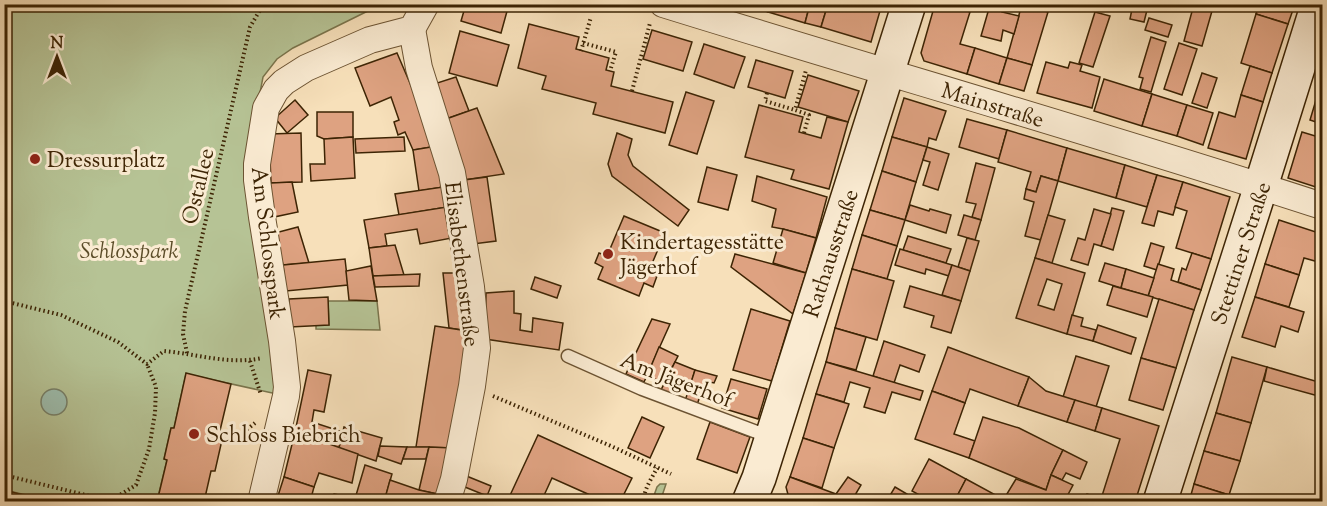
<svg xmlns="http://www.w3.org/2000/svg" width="1327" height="506" font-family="'Sorts Mill Goudy',serif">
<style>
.green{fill:#b6c395;stroke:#7a744c;stroke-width:1.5}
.water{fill:#9dbdad;stroke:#778069;stroke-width:1.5}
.building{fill:#dea281;stroke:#3d2404;stroke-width:1.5;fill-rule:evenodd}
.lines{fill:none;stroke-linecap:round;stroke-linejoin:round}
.lane-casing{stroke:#6c5332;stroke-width:15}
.street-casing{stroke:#6c5332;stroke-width:28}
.secondary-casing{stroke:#3d2404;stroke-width:36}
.path{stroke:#3d2404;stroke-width:4;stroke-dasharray:1.5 3;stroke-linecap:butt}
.lane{stroke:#faebd2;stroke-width:12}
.street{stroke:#faebd2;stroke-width:26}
.secondary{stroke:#faebd2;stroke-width:33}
.poi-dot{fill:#8f2418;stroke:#faebd2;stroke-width:2}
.labels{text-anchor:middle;stroke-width:6;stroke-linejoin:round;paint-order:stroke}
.street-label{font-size:22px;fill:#3d2404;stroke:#faebd2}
.poi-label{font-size:22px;fill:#3d2404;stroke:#faebd2;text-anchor:start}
.park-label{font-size:22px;font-style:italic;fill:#5b4c28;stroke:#faebd2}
</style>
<rect width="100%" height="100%" fill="#f7e0ba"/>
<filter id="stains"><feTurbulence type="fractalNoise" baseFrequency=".00333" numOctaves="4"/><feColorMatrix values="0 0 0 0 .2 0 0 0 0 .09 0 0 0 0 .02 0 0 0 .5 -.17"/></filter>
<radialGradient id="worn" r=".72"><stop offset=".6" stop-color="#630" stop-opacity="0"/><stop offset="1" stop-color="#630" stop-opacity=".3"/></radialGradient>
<g class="green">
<polygon points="5,5 380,5 293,48 277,59 263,77 246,166 277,394 186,374 174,428 171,428 164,459 167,460 157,501 51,501 5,490"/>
<polygon points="328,301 377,301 380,330 316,329 316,325 329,325"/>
<polygon points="660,484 666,484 661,499 670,501 652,501 657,487"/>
</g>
<circle class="water" cx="54" cy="402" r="13"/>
<g class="building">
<polygon points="466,4 509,4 501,33 461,21"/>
<polygon points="743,4 770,4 768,12"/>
<polygon points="770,4 810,4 805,23 768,12"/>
<polygon points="810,4 828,4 821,27 805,23"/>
<polygon points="828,4 843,4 855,8 857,4 882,4 871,42 821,27"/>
<polygon points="935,4 948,4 970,12 960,44 975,48 967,74 924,61 921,53"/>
<polygon points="1022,4 1048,12 1032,65 1007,58"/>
<polygon points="1133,4 1142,4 1141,9 1147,10 1144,22 1130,19"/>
<polygon points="1194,4 1214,4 1202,46 1184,41"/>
<polygon points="1259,4 1295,4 1288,24 1256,14"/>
<polygon points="990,5 1003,9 1002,12 1019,16 1014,34 1003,30 1001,41 981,36"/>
<polygon points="1095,12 1110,16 1093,67 1079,63"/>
<polygon points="1256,14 1288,24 1272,73 1241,63"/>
<polygon points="1149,18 1172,25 1168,37 1145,30"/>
<polygon points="529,24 579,37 576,49 609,58 606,70 614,72 611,86 673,102 665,133 593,114 596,103 542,89 546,76 518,68"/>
<polygon points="652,30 692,42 683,71 643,59"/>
<polygon points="460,31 509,45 497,86 449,73"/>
<polygon points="1151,37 1166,42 1151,92 1140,89 1143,78 1139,77"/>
<polygon points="1179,43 1197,49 1182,95 1164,89"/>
<polygon points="704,44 745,57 734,88 694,74"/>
<polygon points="975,48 1007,58 999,84 967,74"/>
<polygon points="397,53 437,146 413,150 405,132 398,135 394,122 399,120 391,97 370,106 355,68"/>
<polygon points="1007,58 1032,65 1024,91 999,84"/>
<polygon points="756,60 793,71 785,98 748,87"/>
<polygon points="1046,62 1068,68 1070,62 1082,65 1080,71 1100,77 1092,108 1037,93"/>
<polygon points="1250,66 1272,73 1263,102 1241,95"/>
<polygon points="1202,73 1217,78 1207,108 1192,103"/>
<polygon points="808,75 859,91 848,122 798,107"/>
<polygon points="456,77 469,111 446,119 434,89 437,83"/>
<polygon points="1104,79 1152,94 1142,126 1094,111"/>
<polygon points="1322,80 1322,124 1310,120"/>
<polygon points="686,92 714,101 697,154 669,145"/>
<polygon points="1152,94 1187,105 1177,136 1142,126"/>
<polygon points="1241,95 1263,102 1246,159 1208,148 1219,112 1235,117"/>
<polygon points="904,98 946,111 936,140 929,138 927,147 892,137"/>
<polygon points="295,100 308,115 287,133 275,118"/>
<polygon points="759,105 803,117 799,132 821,138 827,117 848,122 829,189 791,179 794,170 745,157"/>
<polygon points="1187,105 1213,113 1203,145 1177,136"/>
<polygon points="477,108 504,174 464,180 446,119"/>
<polygon points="317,112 353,112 353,137 324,139 317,136"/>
<polygon points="967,119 1007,130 999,159 959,147"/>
<polygon points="1007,130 1067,148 1058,181 1041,176 1036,192 1026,189 1031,172 998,162"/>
<polygon points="1302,132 1322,138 1322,189 1288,178"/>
<polygon points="301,133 302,182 271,183 269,134"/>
<polygon points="617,133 632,139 628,155 633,166 689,210 678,226 612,176 608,164"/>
<polygon points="353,137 355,178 311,181 310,164 325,164 324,139"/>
<polygon points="404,137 405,151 356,153 355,139"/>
<polygon points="892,137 927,147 916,182 882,171"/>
<polygon points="437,146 443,187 419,191 413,150"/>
<polygon points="927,147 949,154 938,190 923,185 930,162 923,160"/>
<polygon points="1067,148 1125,165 1116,198 1058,181"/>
<polygon points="976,163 995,168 981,220 972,217 976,204 966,202"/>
<polygon points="1125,165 1157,175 1147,207 1116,198"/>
<polygon points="707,167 737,175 728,210 698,202"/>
<polygon points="882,171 916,182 905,220 870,210"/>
<polygon points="1157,175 1183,182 1173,215 1158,211 1154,226 1142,223"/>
<polygon points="757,176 827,197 816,238 783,229 772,227 776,209 752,201"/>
<polygon points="1041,176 1058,181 1041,240 1025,236 1034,202 1024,199 1026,189 1036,192"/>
<polygon points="487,177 496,241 473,244 464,180"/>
<polygon points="292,182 298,212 274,217 268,187 271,183"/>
<polygon points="1183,182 1230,197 1211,259 1176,248 1187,211 1175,207"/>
<polygon points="443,187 447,207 399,215 395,194"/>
<polygon points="910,205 929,211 930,209 951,215 946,233 905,220"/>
<polygon points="447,207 452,238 420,244 417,229 385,234 387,246 369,248 364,220"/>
<polygon points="1112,208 1124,211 1113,250 1101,246"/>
<polygon points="1094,209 1111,214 1101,246 1094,244 1088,265 1071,260 1078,238 1085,240"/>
<polygon points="870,210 905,220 897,246 862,235"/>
<polygon points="964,215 981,220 975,240 958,235"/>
<polygon points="1048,215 1065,220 1052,263 1035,258"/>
<polygon points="624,216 665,233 648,273 657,276 653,287 644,283 639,296 598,279 603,267 595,263 599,253 607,256"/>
<polygon points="1279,220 1322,234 1322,263 1304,258 1299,275 1265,264"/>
<polygon points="298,227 309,263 283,265 275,233"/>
<polygon points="783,229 816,238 806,273 773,263"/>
<polygon points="862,235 897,246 887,279 852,269"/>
<polygon points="908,236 951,249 946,263 903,250"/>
<polygon points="967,238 979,241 970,271 958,267"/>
<polygon points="1151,243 1164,247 1157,270 1144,266"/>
<polygon points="395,245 404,275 373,276 369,248"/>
<polygon points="900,249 952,265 949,276 926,269 925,274 895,265"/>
<polygon points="1192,253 1211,259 1201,290 1178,282 1182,268 1186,270"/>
<polygon points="735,254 806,273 793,314 731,267"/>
<path d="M1035,258L1085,273L1067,334L1016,318ZM1047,279L1062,284L1054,310L1038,305Z"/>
<polygon points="345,259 348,285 286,291 283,265"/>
<polygon points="1105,263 1126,269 1121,288 1099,281"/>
<polygon points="1158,264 1174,269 1171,280 1201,290 1194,310 1148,296"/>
<polygon points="1265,264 1299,275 1289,307 1255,297"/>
<polygon points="952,265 970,271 961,301 942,295"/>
<polygon points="371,266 377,301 349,300 346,271"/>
<polygon points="852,269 894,281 877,340 835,328"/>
<polygon points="1126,269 1154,278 1148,296 1121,288"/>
<polygon points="443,273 460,273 468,331 449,328"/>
<polygon points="420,274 419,286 375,287 373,276"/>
<polygon points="535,277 561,286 557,298 531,289"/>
<polygon points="910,286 961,301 951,333 931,327 934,316 904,307"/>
<polygon points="1113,286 1153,297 1147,317 1107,305"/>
<polygon points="514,291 514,313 521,314 520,330 532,332 533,318 563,323 559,350 485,339 486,293"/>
<polygon points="328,297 329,325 290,327 289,299"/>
<polygon points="1255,297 1304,312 1298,332 1281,326 1275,347 1242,337"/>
<polygon points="1159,299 1194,310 1176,368 1141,358"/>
<polygon points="751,309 790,321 772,381 733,370"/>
<polygon points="1072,315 1083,318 1081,326 1096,330 1093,341 1067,334"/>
<polygon points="652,319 670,324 644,382 626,374"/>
<polygon points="1098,325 1136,338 1131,354 1093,341"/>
<polygon points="435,326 468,331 453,448 416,447"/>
<polygon points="835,328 866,337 856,370 826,362"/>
<polygon points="884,341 925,355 919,372 900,365 894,383 873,376"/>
<polygon points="659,347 678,356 664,383 647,376"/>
<polygon points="948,347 1029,377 1018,406 970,389 965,403 932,391"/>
<polygon points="1076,356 1109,366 1096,407 1063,397"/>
<polygon points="1232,357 1267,367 1251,423 1216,413"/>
<polygon points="1141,358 1176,368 1163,410 1129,400"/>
<polygon points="675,362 695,370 691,384 681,381 673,396 661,390"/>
<polygon points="826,362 923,391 920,400 892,392 885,413 864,407 870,388 850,382 844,402 816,394"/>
<polygon points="1267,367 1322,383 1322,397 1264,381"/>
<polygon points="308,370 331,375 324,412 314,410 312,422 343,432 339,448 295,432"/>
<polygon points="695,370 717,376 714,383 705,381 697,405 685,401"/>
<polygon points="186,373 231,384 218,439 222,440 215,471 211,471 204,502 157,502 167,460 164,459 171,428 174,428"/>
<polygon points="1029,377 1046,391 1075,400 1067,422 1018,406"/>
<polygon points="731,379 767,389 758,419 722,408"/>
<polygon points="932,391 965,403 954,434 975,441 969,458 915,439"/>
<polygon points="816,394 849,404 834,448 803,438"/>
<polygon points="1075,400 1102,408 1095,431 1067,422"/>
<polygon points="1102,408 1159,426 1135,502 1084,502 1087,494 1101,499 1120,439 1095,431"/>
<polygon points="1216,413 1251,423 1240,461 1204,451"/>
<polygon points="642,417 664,427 650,458 628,448"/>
<polygon points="983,417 1019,428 1063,450 1051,475 1046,490 969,458"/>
<polygon points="710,422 750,437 737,473 697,459"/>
<polygon points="344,427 382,438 376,461 339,448"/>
<polygon points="295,432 358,454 352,483 319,473 314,487 284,477"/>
<polygon points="538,435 632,478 620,502 587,502 590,495 552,478 541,502 507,502"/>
<polygon points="803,438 834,448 822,488 790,477"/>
<polygon points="380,446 407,447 401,464 378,456"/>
<polygon points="407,447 429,447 426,459 403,459"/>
<polygon points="429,447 453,448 442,495 419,490"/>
<polygon points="1063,450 1087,462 1080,479 1066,473 1062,480 1051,475"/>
<polygon points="1204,451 1240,461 1229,495 1194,484"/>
<polygon points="929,459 966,479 954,502 932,502 912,491"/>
<polygon points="365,465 392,474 384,502 354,502"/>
<polygon points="464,475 491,486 487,496 460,485"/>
<polygon points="1051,475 1073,485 1064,502 1002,502 1016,479 1046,490"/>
<polygon points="284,477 314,487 310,502 276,502"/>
<polygon points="790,477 836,494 848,477 861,485 851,502 790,502 786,487"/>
<polygon points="966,479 1003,499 1002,502 954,502"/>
<polygon points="390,480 419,490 442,495 440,502 384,502"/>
<polygon points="1194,484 1229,495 1228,502 1189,502"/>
<polygon points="895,487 907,494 903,502 886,502"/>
<polygon points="4,490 51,502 4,502"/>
<polygon points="334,494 350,497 349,502 332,502"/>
</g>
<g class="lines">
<defs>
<polyline id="lane" points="568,356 642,389 770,437"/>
<g id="street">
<path d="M663,4C882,72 1104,135 1322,206"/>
<polyline points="412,29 419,68 452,173 471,287 477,348 472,386 454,479 447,502"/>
<polyline points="261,502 286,396 287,387 282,341 262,217 257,180 257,164 266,108 276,90 284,82 306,68 370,40 412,29 426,4"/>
</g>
<g id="secondary">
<polyline points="749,502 759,478 909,4"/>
<polyline points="1160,502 1261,186 1318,4"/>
</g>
</defs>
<use href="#lane" class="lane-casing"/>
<use href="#street" class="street-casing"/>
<use href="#secondary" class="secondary-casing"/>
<g class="path">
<polyline points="260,10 285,4"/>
<polyline points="583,43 616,52 610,71"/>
<polyline points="581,51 591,17"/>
<polyline points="632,91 650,23"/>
<polyline points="767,93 765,101 795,110"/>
<polyline points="804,133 809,115 795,110 806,70"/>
<path d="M4,301L61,315L118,342L147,364L164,351C197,354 229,365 262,358"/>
<polyline points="187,353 183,334 185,311 250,27 260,10 260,4"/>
<polyline points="250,361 261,395"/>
<polyline points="493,396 611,446 671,474"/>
<polyline points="233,441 255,423"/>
<polyline points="4,475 110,501 136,485 149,449 155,413 156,387 147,364"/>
<path d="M644,502C643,490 652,478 657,468"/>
</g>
<use href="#lane" class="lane"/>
<use href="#street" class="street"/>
<use href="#secondary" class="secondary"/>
</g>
<g class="poi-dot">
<circle cx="35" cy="159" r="6"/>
<circle cx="608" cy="254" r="6"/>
<circle cx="194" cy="434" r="6"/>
</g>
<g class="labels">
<g class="street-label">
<text transform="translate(993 104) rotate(17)" y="8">Mainstraße</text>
<text transform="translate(197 186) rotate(-77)" y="8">Ostallee</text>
<text transform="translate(269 243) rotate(83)" y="8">Am Schlosspark</text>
<text transform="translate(830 253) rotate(-72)" y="8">Rathausstraße</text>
<text transform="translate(1240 253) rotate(-72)" y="8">Stettiner Straße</text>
<text transform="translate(463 264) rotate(83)" y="8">Elisabethenstraße</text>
<text transform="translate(677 379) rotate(21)" y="8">Am Jägerhof</text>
</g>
<g class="poi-label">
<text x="47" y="167">Dressurplatz</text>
<text x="620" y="249">Kindertagesstätte<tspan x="620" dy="25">Jägerhof</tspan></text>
<text x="206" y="442">Schloss Biebrich</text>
</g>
<g class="park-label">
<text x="129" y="258">Schlosspark</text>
</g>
</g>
<rect width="1327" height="506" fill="none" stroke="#f7e0ba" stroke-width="24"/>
<rect x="6" y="6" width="1315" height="494" fill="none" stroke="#3d2404" stroke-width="3"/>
<rect x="12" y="12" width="1303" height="482" fill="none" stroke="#3d2404" stroke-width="1.5"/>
<g transform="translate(57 57)" stroke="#faebd2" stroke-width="4.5" paint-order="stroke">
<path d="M0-4.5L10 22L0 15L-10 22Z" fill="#3d2404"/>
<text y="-9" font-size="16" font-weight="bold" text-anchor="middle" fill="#3d2404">N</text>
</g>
<rect width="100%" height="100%" filter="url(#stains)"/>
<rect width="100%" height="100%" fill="url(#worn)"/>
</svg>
